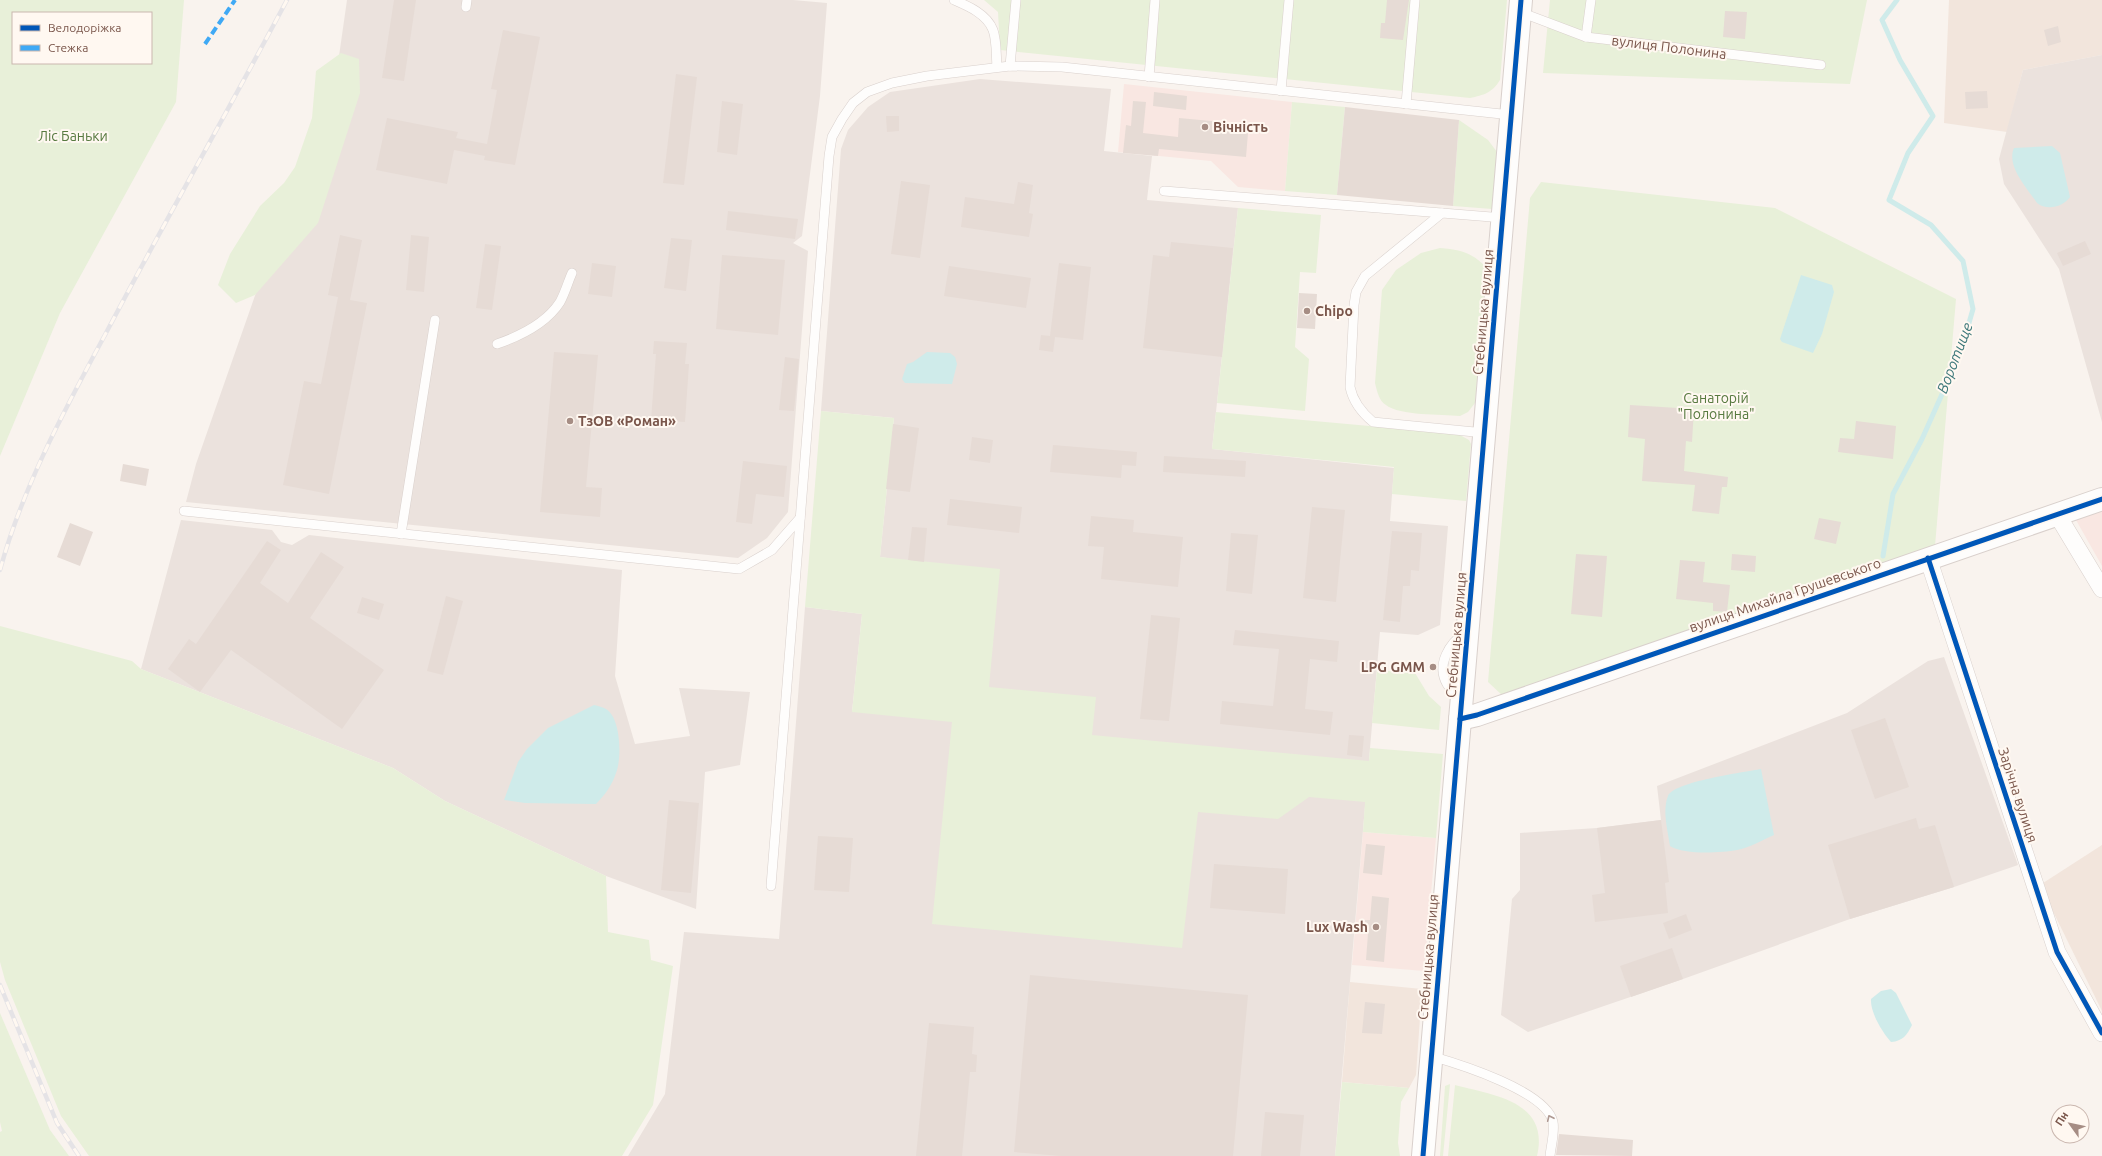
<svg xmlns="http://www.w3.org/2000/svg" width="2102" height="1156" font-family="Ubuntu,sans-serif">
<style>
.residential{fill:#f2e5dc}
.commercial{fill:#f9e7e2}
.industrial{fill:#ebe2dd}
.green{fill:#e8f0d9;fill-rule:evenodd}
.water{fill:#cfebea}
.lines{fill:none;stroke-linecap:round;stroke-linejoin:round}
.stream{stroke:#cfebea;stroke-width:5}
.building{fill:#e6dbd5}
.service-casing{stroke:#d9d0cc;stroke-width:10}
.minor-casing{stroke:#d9d0cc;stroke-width:18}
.tertiary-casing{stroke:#d9d0cc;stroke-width:24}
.service{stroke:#fefdfc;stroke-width:9}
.minor{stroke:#fefdfc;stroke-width:17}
.tertiary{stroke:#fefdfc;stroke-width:22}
.rail-casing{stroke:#e5e3e6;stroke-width:4.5}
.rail{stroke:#fff8f1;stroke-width:3;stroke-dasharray:9;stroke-linecap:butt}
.quiet{stroke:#3fa9f5;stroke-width:4;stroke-dasharray:8 4;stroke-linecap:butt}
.cycleway-casing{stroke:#fff8f1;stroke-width:8}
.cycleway{stroke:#0057b8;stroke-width:5}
.oneway{stroke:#af9992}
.poi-dot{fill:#a68d84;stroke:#fff8f1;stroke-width:1.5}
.labels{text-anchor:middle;stroke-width:4;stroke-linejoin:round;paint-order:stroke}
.street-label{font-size:14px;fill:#7a564b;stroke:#fff8f1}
.poi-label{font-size:14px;font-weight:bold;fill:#7a564b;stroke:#fff8f1;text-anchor:start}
.park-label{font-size:14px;fill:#587a40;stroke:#fff8f1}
.water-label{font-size:15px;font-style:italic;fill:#3a7678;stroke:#fff8f1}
</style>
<rect width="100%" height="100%" fill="#f9f3ee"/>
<g class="residential">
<polygon points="1949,0 2102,0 2102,55 2023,70 2007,132 1944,123"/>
<polygon points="2102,845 2102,1011 2040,885"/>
<polygon points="1350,982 1422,989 1416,1075 1409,1088 1342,1082"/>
</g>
<g class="commercial">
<polygon points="1124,84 1292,102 1285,191 1238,187 1211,161 1118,152"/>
<polygon points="2102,510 2102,566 2076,520"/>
<polygon points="1363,832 1436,838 1424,971 1352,965"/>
</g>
<g class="industrial">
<polygon points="347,0 793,0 827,3 820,96 802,236 793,243 808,251 788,512 767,538 738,558 186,502 196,464 298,173 337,70"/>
<polygon points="2102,55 2102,422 2059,269 2004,184 1999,159 2023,70"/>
<polygon points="980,79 1111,89 1104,151 1152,156 1147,200 1238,208 1212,449 1394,468 1390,521 1448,526 1440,625 1418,635 1380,632 1335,1156 628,1156 665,1094 684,932 779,939 805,607 862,614 852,712 908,561 880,557 894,418 821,411 841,149 848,130 868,107 890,92"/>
<polygon points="181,520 272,530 281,542 292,545 309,535 622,570 615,676 635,744 690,736 679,688 750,692 740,765 705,772 696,909 606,876 445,801 393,768 141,669"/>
<polygon points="1944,657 2018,865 1954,887 1850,919 1683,979 1528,1032 1501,1015 1512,899 1520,890 1520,833 1597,828 1661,820 1657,786 1847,713 1928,661"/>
</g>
<g class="green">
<path d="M0,0H184L176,102L60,313L0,456ZM13,13H151V63H13Z"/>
<path d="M984,0H1507L1500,80C1492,93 1484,95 1470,98L1000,50L998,12Z"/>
<polygon points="1550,0 1867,0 1850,84 1543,73"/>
<polygon points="341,53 359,59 360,93 318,223 255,295 236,303 218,285 230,254 260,206 284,183 295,167 312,118 316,71"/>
<polygon points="1292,102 1345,107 1337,195 1285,191"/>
<polygon points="1459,120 1488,140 1497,152 1492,209 1453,206"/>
<polygon points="1541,182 1775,208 1956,299 1935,546 1503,696 1488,682 1530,198"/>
<polygon points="1238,208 1321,215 1316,273 1300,272 1295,347 1309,359 1305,411 1217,403"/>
<path d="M1440,248C1462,250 1471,252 1487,268L1475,403L1468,412L1460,416C1441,414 1400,416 1386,405C1379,401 1377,391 1375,383L1382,290L1396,270L1421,253Z"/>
<polygon points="821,411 894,418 880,557 1000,569 989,687 1096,697 1092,735 1369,761 1370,748 1443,754 1436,838 1363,832 1365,802 1309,797 1278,819 1198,812 1182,948 932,924 952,722 852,712 862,614 805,607"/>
<polygon points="1216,412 1458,434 1469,440 1471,444 1466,501 1392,494 1394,467 1212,449"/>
<polygon points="0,626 132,661 141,669 393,768 445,801 606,876 608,932 649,940 651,960 673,966 653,1105 622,1156 89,1156 61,1116 5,980 0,962"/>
<polygon points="1377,670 1415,673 1429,696 1441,707 1439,730 1372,723"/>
<polygon points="0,1013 50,1130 69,1156 0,1156 0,1132 2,1131 0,1122"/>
<polygon points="1342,1082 1409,1088 1401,1102 1398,1143 1400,1156 1335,1156"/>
<polygon points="1450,1084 1443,1156 1440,1156 1445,1086"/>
<path d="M1455,1085C1493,1095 1550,1101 1537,1156H1448Z"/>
</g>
<g class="water">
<path d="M2052,146L2060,153L2070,197C2063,207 2047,211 2037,203C2027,188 2006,166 2014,148Z"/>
<polygon points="1801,275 1832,285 1834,292 1822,334 1813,353 1782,342 1780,339"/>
<polygon points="927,352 950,353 955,357 957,364 952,384 905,383 902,379 907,364 913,362"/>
<path d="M594,705C598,706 603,707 606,709C621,718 622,758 616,773C612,785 605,795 596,804L525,803L504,800L518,762L527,749L548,728Z"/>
<path d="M1761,769L1774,835C1762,840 1749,848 1737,850C1720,853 1684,855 1670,846C1668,831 1662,811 1668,796C1673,782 1744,772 1761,769Z"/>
<path d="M1891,989L1896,993L1912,1025C1907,1035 1903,1041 1891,1042C1882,1032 1870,1012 1871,999L1881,991Z"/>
</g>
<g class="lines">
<polyline class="stream" points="1883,556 1893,494 1922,439 1960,354 1973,309 1963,261 1931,225 1889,200 1908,153 1933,116 1900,60 1882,20 1897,0"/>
</g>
<g class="building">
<polygon points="394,0 416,0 404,81 382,78"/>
<polygon points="1387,0 1409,0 1403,40 1380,38 1381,23 1385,23"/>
<polygon points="1725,11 1747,12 1745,39 1723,37"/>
<polygon points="2058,26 2061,42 2048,46 2044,30"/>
<polygon points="503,30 540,37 515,165 484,160 485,156 454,150 447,184 376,170 387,118 458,132 456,138 487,144 497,90 491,89"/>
<polygon points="676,74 697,77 684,185 663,183"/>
<polygon points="1987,91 1988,108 1966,109 1965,92"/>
<polygon points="1154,92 1187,96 1186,110 1153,106"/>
<polygon points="722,101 743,104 737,155 717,152"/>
<polygon points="1133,101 1146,102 1143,133 1178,137 1179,118 1222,122 1222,130 1248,133 1246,157 1159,149 1158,156 1123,153 1126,125 1131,126"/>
<polygon points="1345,107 1459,120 1453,206 1337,195"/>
<polygon points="886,116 899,116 899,131 887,132"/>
<polygon points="901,181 930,185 920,258 891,254"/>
<polygon points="1018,182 1033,185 1029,213 1033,214 1029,237 961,227 965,197 1014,204"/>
<polygon points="728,211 798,219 795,239 726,230"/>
<polygon points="340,235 362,240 350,300 367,303 329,494 283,485 304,381 321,384 338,297 328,295"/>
<polygon points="411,235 429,237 424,292 406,290"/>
<polygon points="671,238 692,240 686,291 664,288"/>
<polygon points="2085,241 2091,254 2063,266 2057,253"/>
<polygon points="1171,242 1233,248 1222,357 1143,348 1153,255 1169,257"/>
<polygon points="485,244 501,246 492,310 476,308"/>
<polygon points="722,255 785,260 778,335 716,329"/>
<polygon points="592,263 616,266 612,297 588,294"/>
<polygon points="1059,263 1091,267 1083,340 1055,337 1053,352 1039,350 1041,335 1050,336"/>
<polygon points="949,266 1031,278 1026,308 944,296"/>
<polygon points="1299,293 1317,294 1315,329 1297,328"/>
<polygon points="654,341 687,343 685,364 689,364 685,422 651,420 656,354 653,354"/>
<polygon points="554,352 598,355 586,487 602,488 600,517 540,512"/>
<polygon points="785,357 799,359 794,411 779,410"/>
<polygon points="1630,405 1694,409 1692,442 1686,441 1684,471 1728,477 1727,487 1722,487 1719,514 1692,511 1695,485 1642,481 1645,439 1628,437"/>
<polygon points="1856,421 1896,426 1893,459 1838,452 1840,438 1854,439"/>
<polygon points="893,424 919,428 910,492 886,489"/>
<polygon points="972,437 993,440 990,463 969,460"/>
<polygon points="1053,445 1137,452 1136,466 1122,465 1121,478 1050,472"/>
<polygon points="1164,456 1246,461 1245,477 1163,472"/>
<polygon points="743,461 787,466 784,497 756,494 752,524 736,522"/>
<polygon points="123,464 149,469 146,486 120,481"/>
<polygon points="950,499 1022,507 1019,533 947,525"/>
<polygon points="1312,507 1345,510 1336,602 1303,598"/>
<polygon points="1091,516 1134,520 1133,532 1183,537 1178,587 1101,579 1104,547 1088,546"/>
<polygon points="1819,518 1841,522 1836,544 1814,539"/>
<polygon points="70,523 93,532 80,566 57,557"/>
<polygon points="912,527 927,528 924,562 908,560"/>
<polygon points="1392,531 1422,533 1419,571 1411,570 1410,586 1403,586 1400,622 1383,620"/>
<polygon points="1231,533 1258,535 1252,594 1226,591"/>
<polygon points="267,541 281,550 260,583 288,603 321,552 344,567 310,618 384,670 342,729 231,650 200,692 168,669 189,639 196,644"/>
<polygon points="1576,554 1607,556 1602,617 1571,614"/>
<polygon points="1732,554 1756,556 1755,572 1731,570"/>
<polygon points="1680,560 1705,562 1703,582 1730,585 1727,612 1713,611 1713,603 1676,599"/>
<polygon points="446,596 463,601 443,675 427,671"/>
<polygon points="362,597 384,604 379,620 357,613"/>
<polygon points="1151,615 1180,618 1169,721 1140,719"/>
<polygon points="1235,630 1339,641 1337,662 1310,659 1305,709 1333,712 1330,735 1220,724 1222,701 1273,706 1279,649 1233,645"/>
<polygon points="1885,718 1909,787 1875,799 1851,730"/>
<polygon points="1349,735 1364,736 1362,757 1347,755"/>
<polygon points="669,800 699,803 691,893 661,890"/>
<polygon points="1916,818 1919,829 1935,825 1954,887 1850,919 1828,845"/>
<polygon points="1661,820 1669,882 1665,883 1668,913 1595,922 1592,895 1605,893 1597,828"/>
<polygon points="818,836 853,838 849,892 814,890"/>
<polygon points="1366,844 1385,846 1382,875 1363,873"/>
<polygon points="1214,864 1288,869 1285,914 1210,908"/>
<polygon points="1372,896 1389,898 1384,962 1366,960 1368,934 1364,934 1365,920 1370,920"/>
<polygon points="1686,914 1692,930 1669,939 1663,923"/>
<polygon points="1672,948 1683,979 1631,997 1620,966"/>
<polygon points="1030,975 1248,995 1233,1156 1061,1156 1014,1152"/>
<polygon points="1365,1002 1385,1004 1382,1034 1362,1033"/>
<polygon points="929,1023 974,1027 972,1054 977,1055 976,1072 970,1072 962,1156 916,1156"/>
<polygon points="1265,1112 1304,1115 1300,1156 1261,1156"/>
<polygon points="1559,1134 1633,1140 1632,1156 1556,1155"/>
</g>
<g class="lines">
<defs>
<g id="service">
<path d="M954,0C968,6 987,14 993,30C997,41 996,56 997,67"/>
<polyline points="466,7 467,0"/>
<polyline points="1520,12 1586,37 1821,65"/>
<polyline points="1586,37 1591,0"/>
<polyline points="1010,66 1016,0"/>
<polyline points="1149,77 1155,0"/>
<polyline points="1281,91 1289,0"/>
<polyline points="1406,104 1415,0"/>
<polyline points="1164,191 1442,213"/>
<path d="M497,344C520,336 546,324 560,302C565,293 568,282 572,273"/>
<path d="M1485,433L1373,422C1361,412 1353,402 1350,387L1354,305L1356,292L1365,276L1442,213L1504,218"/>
<polyline points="184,511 739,569 772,550 800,518"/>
<polyline points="401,534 435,320"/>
<path d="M1460,698C1456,694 1450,689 1447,684C1436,665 1449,643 1465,633"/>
<polyline points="771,886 829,156 832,137 842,119 853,103 867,92 892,83 927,76 1010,66 1062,67 1511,115"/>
<path d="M1431,1056C1459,1064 1546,1091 1553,1122C1555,1131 1551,1146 1550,1156"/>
</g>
<g id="minor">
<polyline points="2058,516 2102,589"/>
<polyline points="1928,558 2057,952 2102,1033"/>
</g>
<g id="tertiary">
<polyline points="1460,719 1477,715 2102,499"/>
<polyline points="1423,1156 1521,0"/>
</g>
</defs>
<use href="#service" class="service-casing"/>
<use href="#minor" class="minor-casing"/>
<use href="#tertiary" class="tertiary-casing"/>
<use href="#service" class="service"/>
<use href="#minor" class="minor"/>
<use href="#tertiary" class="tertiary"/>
<defs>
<g id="rail">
<path d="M0,570C23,486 65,409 106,333C165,221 228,111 287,0"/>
<polyline points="0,985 57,1123 79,1156"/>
</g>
</defs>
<use href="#rail" class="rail-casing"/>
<use href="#rail" class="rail"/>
<polyline class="quiet" points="205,44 235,0"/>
<defs>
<g id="cycleway">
<polyline points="1928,558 2057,952 2102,1033"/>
<polyline points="1460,719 1477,715 2102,499"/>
<polyline points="1423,1156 1521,0"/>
</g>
</defs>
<use href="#cycleway" class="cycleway-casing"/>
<use href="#cycleway" class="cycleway"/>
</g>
<defs><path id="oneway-chevron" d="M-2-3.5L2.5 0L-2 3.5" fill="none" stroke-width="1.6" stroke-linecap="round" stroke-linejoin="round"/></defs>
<use class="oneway" href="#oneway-chevron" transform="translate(1550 1118) rotate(-115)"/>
<g class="poi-dot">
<circle cx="1205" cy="127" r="4"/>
<circle cx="1307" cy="311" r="4"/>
<circle cx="570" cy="421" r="4"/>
<circle cx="1433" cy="667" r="4"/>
<circle cx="1376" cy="927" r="4"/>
</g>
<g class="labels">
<g class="street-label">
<text transform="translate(1669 47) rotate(7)" y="5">вулиця Полонина</text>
<text transform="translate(1483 312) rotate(-85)" y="5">Стебницька вулиця</text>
<text transform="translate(1785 595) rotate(-19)" y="5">вулиця Михайла Грушевського</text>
<text transform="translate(1456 635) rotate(-85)" y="5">Стебницька вулиця</text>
<text transform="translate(2018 795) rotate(72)" y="5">Зарічна вулиця</text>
<text transform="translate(1428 957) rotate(-85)" y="5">Стебницька вулиця</text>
</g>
<g class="poi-label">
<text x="1213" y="132">Вічність</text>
<text x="1315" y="316">Chipo</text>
<text x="578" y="426">ТзОВ «Роман»</text>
<text x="1425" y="672" text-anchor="end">LPG GMM</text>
<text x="1368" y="932" text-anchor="end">Lux Wash</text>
</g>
<g class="park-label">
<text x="73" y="141">Ліс Баньки</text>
<text x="1716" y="403">Санаторій<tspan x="1716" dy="16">"Полонина"</tspan></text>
</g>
<g class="water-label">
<text transform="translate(1955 358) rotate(-69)" y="5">Воротище</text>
</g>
</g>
<rect x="12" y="12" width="140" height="52" fill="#fff8f1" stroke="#cab7af"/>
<rect x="20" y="25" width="20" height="6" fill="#0057b8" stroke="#cab7af"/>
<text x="48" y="32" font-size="12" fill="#7a564b">Велодоріжка</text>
<rect x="20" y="45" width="20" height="6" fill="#3fa9f5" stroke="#cab7af"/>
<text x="48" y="52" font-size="12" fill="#7a564b">Стежка</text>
<g transform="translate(2070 1124) rotate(303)"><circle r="19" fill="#fff8f1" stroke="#cab7af"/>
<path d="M0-3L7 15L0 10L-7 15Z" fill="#a68d84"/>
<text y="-6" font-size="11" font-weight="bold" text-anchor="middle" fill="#7a564b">Пн</text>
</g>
</svg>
